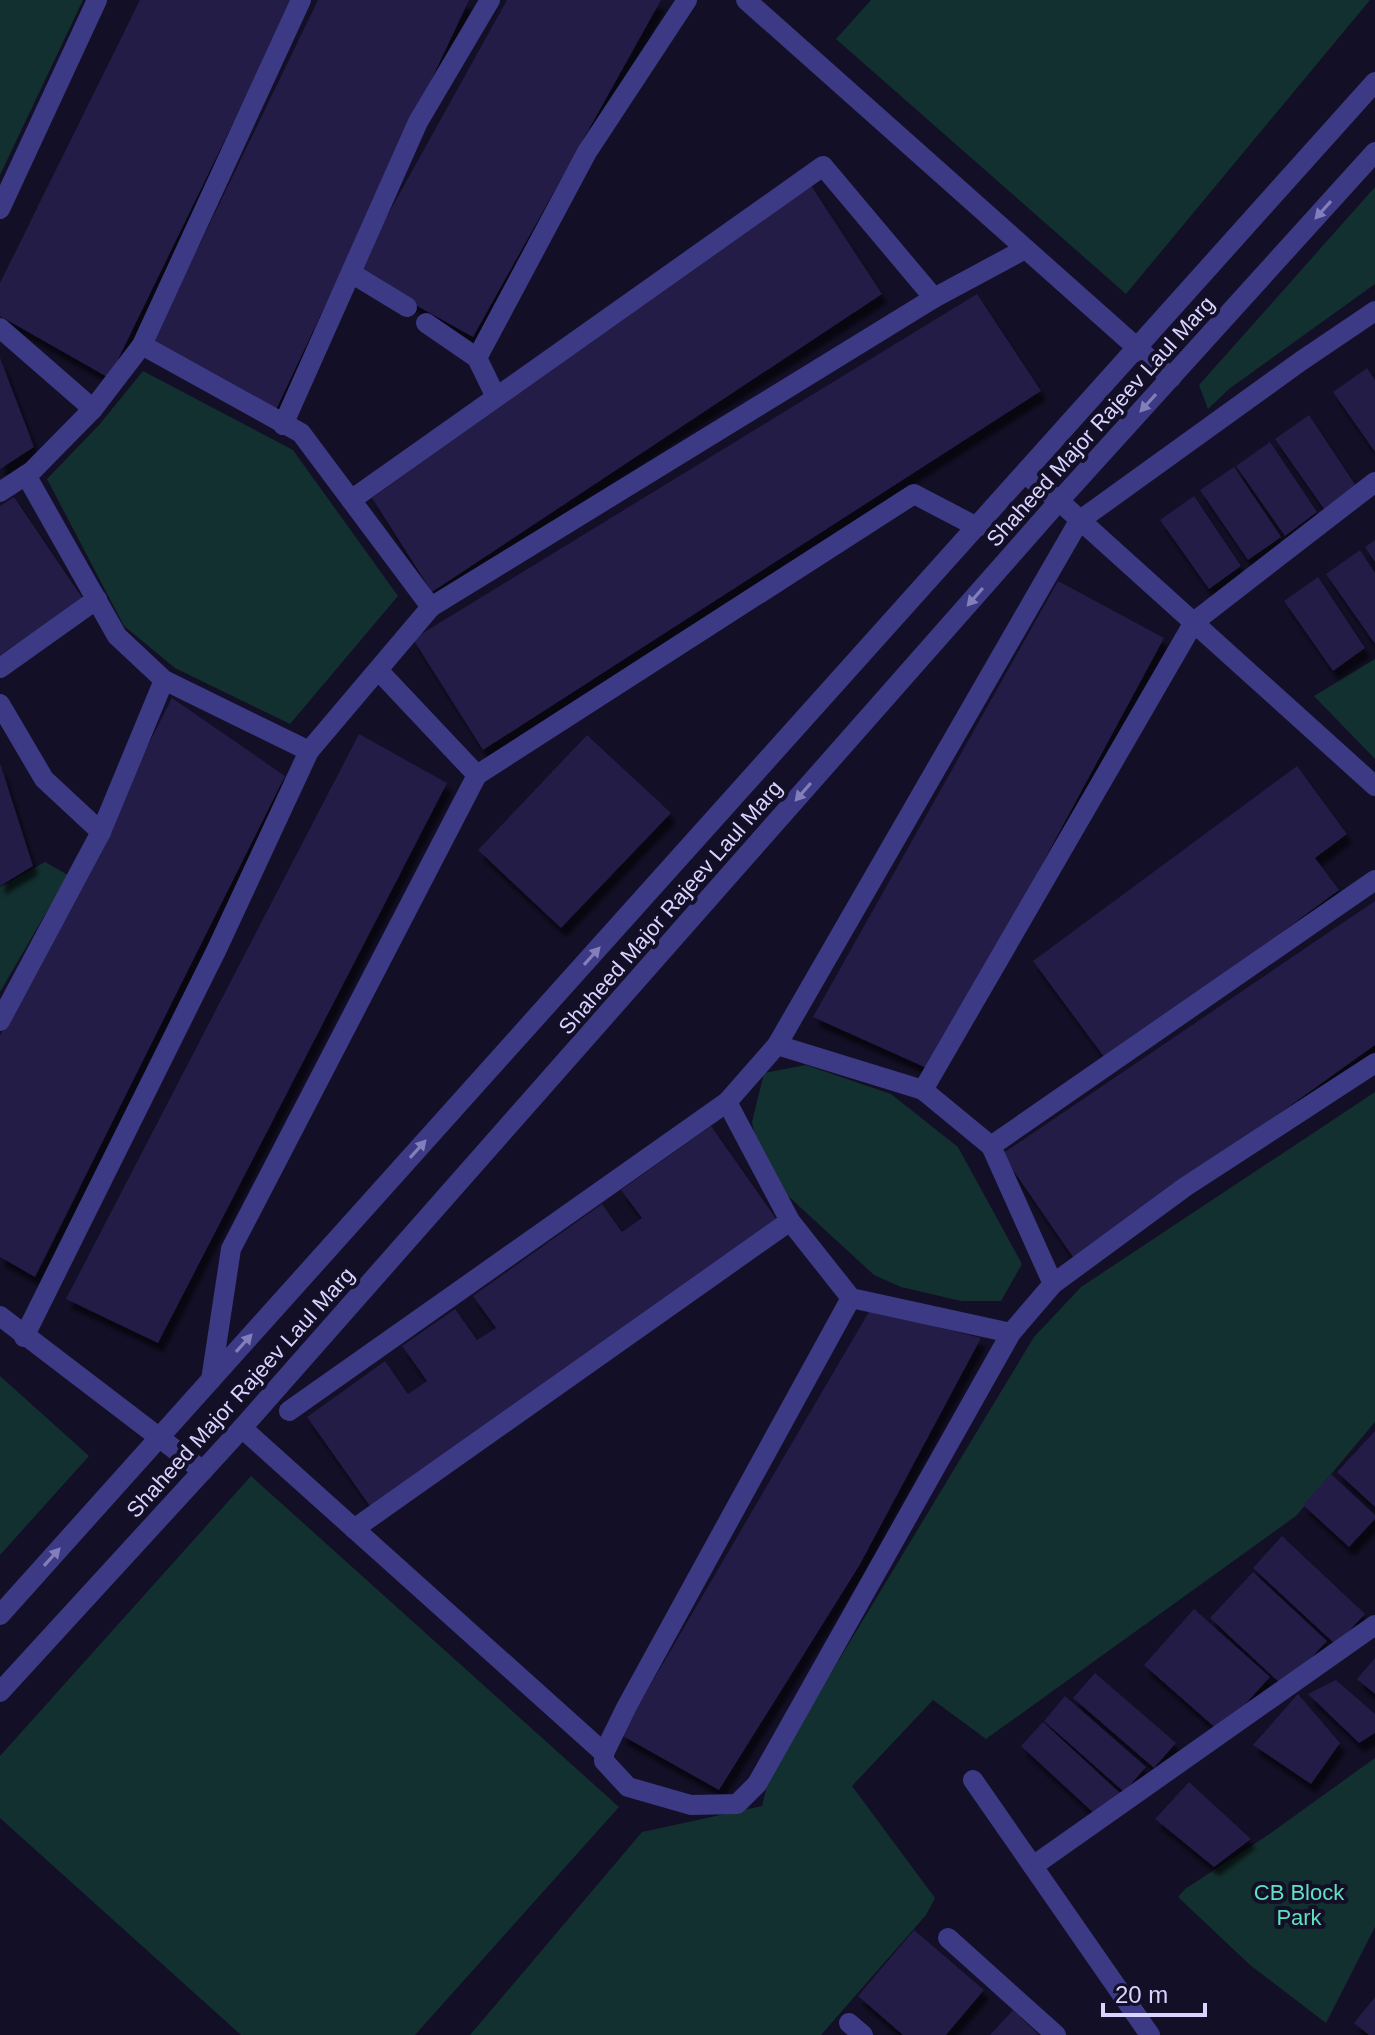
<svg xmlns="http://www.w3.org/2000/svg" width="1375" height="2035" font-family="Arial,sans-serif">
<style>
.green{fill:#12302f}
.building{fill:#241b47;filter:url(#shadow)}
.lines{fill:none;stroke-linecap:round;stroke-linejoin:round}
.minor{stroke:#3d3a85;stroke-width:20}
.tertiary{stroke:#3d3a85;stroke-width:20}
.oneway{fill:#837fbc}
.labels{text-anchor:middle;stroke-width:8;stroke-linejoin:round;paint-order:stroke}
.street-label{font-size:22px;fill:#d9d4ff;stroke:#130f26}
.park-label{font-size:22px;fill:#5fe0c0;stroke:#130f26}
</style>
<defs>
<filter id="shadow"><feDropShadow dx="5" dy="9" stdDeviation="2" flood-color="#0009"/></filter>
</defs>
<rect width="100%" height="100%" fill="#130f26"/>
<g class="green">
<polygon points="0,0 83,0 0,175"/>
<polygon points="871,0 1370,0 1126,294 836,39"/>
<polygon points="1375,187 1375,284 1229,389 1208,409 1199,385"/>
<polygon points="143,371 293,450 398,596 290,724 175,668 124,626 47,479 99,425"/>
<polygon points="1375,659 1375,759 1314,696"/>
<polygon points="45,862 68,875 0,992 0,887"/>
<polygon points="806,1065 891,1094 958,1147 1022,1264 1001,1301 961,1301 901,1287 874,1275 763,1173 752,1122 764,1073"/>
<polygon points="1375,1092 1375,1422 1296,1516 986,1739 933,1700 852,1786 935,1898 926,1915 821,2035 470,2035 642,1832 762,1806 770,1774 1034,1337 1081,1287"/>
<polygon points="0,1376 89,1456 0,1555"/>
<polygon points="251,1476 619,1807 415,2035 241,2035 0,1818 0,1756"/>
<polygon points="1375,1758 1375,1927 1326,2023 1250,1965 1178,1897 1185,1889 1268,1835"/>
</g>
<g class="building">
<polygon points="140,0 293,0 109,378 0,316 0,283"/>
<polygon points="318,0 469,0 276,410 153,341"/>
<polygon points="507,0 661,0 473,337 356,272"/>
<polygon points="810,184 882,294 432,592 372,498"/>
<polygon points="977,294 1041,391 483,750 413,639"/>
<polygon points="0,358 34,447 0,469"/>
<polygon points="1367,368 1375,380 1375,452 1333,392"/>
<polygon points="1309,415 1356,486 1324,509 1275,439"/>
<polygon points="1270,442 1317,512 1285,536 1236,466"/>
<polygon points="1234,467 1281,537 1248,560 1200,490"/>
<polygon points="1194,496 1241,566 1209,589 1160,520"/>
<polygon points="14,497 83,599 0,655 0,506"/>
<polygon points="1375,540 1375,562 1365,547"/>
<polygon points="1360,550 1375,573 1375,644 1326,574"/>
<polygon points="1318,577 1365,648 1333,671 1284,601"/>
<polygon points="1058,581 1164,638 931,1070 813,1017"/>
<polygon points="172,698 285,776 35,1277 0,1257 0,1036"/>
<polygon points="359,734 447,783 158,1343 66,1299"/>
<polygon points="587,735 671,813 561,928 478,850"/>
<polygon points="0,763 33,866 0,886"/>
<polygon points="1297,766 1347,834 1315,858 1339,890 1107,1061 1033,961"/>
<polygon points="1375,901 1375,1045 1075,1260 1002,1154"/>
<polygon points="711,1126 777,1220 372,1509 307,1417 385,1361 408,1394 427,1381 402,1346 455,1309 477,1340 496,1328 473,1296 602,1204 622,1232 642,1218 621,1190"/>
<polygon points="870,1310 981,1338 859,1566 719,1790 621,1735"/>
<polygon points="1375,1431 1375,1507 1337,1472"/>
<polygon points="1331,1474 1375,1515 1375,1519 1349,1547 1303,1505"/>
<polygon points="1282,1536 1365,1614 1336,1645 1253,1568"/>
<polygon points="1253,1572 1327,1641 1284,1687 1210,1618"/>
<polygon points="1194,1609 1270,1677 1220,1732 1144,1665"/>
<polygon points="1375,1658 1375,1694 1357,1679"/>
<polygon points="1095,1673 1176,1743 1154,1768 1073,1698"/>
<polygon points="1336,1680 1375,1714 1375,1733 1359,1743 1308,1694"/>
<polygon points="1298,1694 1340,1743 1311,1784 1253,1745"/>
<polygon points="1065,1696 1146,1767 1124,1792 1044,1721"/>
<polygon points="1043,1722 1121,1794 1099,1818 1021,1746"/>
<polygon points="1189,1782 1251,1839 1214,1867 1155,1819"/>
<polygon points="914,1930 984,1990 946,2035 903,2035 858,1996"/>
<polygon points="1375,1997 1375,2035 1369,2035 1354,2023"/>
<polygon points="1013,2010 1039,2035 990,2035"/>
</g>
<g class="lines">
<g class="minor">
<polyline points="0,209 97,0"/>
<polyline points="351,273 407,307"/>
<polyline points="426,323 477,358"/>
<polyline points="0,328 93,409"/>
<polyline points="496,397 477,358 587,152 687,0"/>
<polyline points="283,425 418,122 490,0"/>
<polyline points="1025,474 1059,501 1375,786"/>
<polyline points="26,475 117,636 164,680 309,751 431,607 301,433 142,345"/>
<polyline points="0,492 32,471 93,409 142,345 301,0"/>
<polyline points="351,500 823,166 934,298"/>
<polyline points="431,607 934,298 1025,249"/>
<polyline points="0,668 97,599"/>
<polyline points="378,670 477,775 914,494 977,527"/>
<polyline points="0,704 44,779 101,832"/>
<polyline points="1375,880 991,1146 1053,1284 1185,1187 1375,1063"/>
<polyline points="0,1021 101,832 164,680"/>
<polyline points="777,1045 923,1090 991,1146"/>
<polyline points="923,1090 1194,622 1375,482"/>
<polyline points="851,1298 627,1706 604,1753 604,1761 628,1787 691,1805 737,1804 757,1784 1011,1333 1053,1284"/>
<polyline points="1011,1333 851,1298 790,1221 727,1102 777,1045 1079,521 1301,361 1375,311"/>
<polyline points="24,1337 216,951 309,751"/>
<polyline points="211,1380 231,1249 477,775"/>
<polyline points="289,1411 727,1102"/>
<polyline points="242,1428 604,1753"/>
<polyline points="354,1529 790,1221"/>
<polyline points="973,1780 1150,2035"/>
<polyline points="1033,1866 1375,1625"/>
<polyline points="948,1938 1056,2035"/>
<polyline points="849,2023 863,2035"/>
</g>
<g class="tertiary">
<polyline points="746,0 1171,378"/>
<polyline points="0,1316 203,1471"/>
<polyline points="0,1615 1375,82"/>
<polyline points="0,1692 242,1428 1059,501 1375,152"/>
</g>
</g>
<defs><path id="oneway-solid" d="M-6-.8H1V-3.2L6.5 0L1 3.2V.8H-6Z" transform="scale(2)"/></defs>
<g class="oneway">
<use href="#oneway-solid" transform="translate(1323 210) rotate(132)"/>
<use href="#oneway-solid" transform="translate(1148 403) rotate(132)"/>
<use href="#oneway-solid" transform="translate(975 597) rotate(131)"/>
<use href="#oneway-solid" transform="translate(803 792) rotate(131)"/>
<use href="#oneway-solid" transform="translate(592 956) rotate(-48)"/>
<use href="#oneway-solid" transform="translate(418 1149) rotate(-48)"/>
<use href="#oneway-solid" transform="translate(244 1343) rotate(-48)"/>
<use href="#oneway-solid" transform="translate(52 1557) rotate(-48)"/>
</g>
<g class="labels">
<g class="street-label">
<text transform="translate(1100 421) rotate(-48)" y="8">Shaheed Major Rajeev Laul Marg</text>
<text transform="translate(670 907) rotate(-49)" y="8">Shaheed Major Rajeev Laul Marg</text>
<text transform="translate(240 1392) rotate(-48)" y="8">Shaheed Major Rajeev Laul Marg</text>
</g>
<g class="park-label">
<text x="1299" y="1900">CB Block<tspan x="1299" dy="25">Park</tspan></text>
</g>
</g>
<path d="M1103 2003v12h102v-12" fill="none" stroke="#d9d4ff" stroke-width="4"/>
<text x="1115" y="2003" font-size="24" fill="#d9d4ff" stroke="#130f26" stroke-width="6" paint-order="stroke">20 m</text>
</svg>
